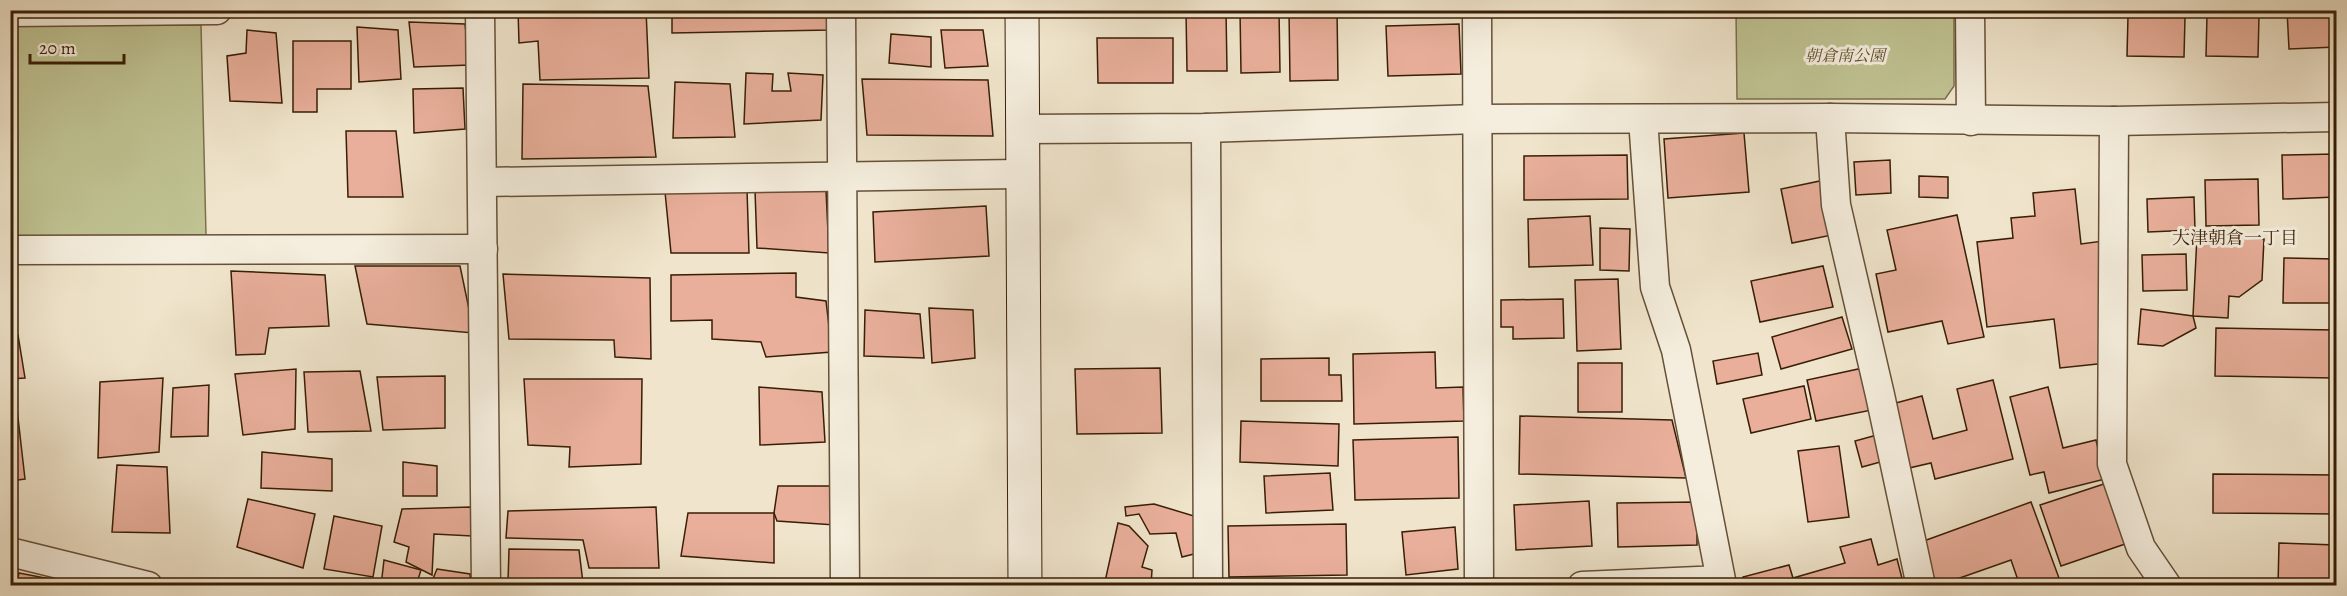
<svg xmlns="http://www.w3.org/2000/svg" width="2347" height="596" font-family="Alegreya,'Noto Serif JP',serif">
<style>
.green{fill:#c0c393;stroke:#7c704c;stroke-width:1.5}
.building{fill:#e9af9b;stroke:#381e05;stroke-width:1.5}
.lines{fill:none;stroke-linecap:round;stroke-linejoin:round}
.street-casing{stroke:#665037;stroke-width:31}
.secondary-casing{stroke:#381e05;stroke-width:35}
.street{stroke:#f5eede;stroke-width:28}
.secondary{stroke:#f5eede;stroke-width:33}
.labels{text-anchor:middle;stroke-width:6;stroke-linejoin:round;paint-order:stroke}
.park-label{font-size:16px;font-style:italic;fill:#615030;stroke:#f5eede}
.neighbourhood-label{font-size:18px;fill:#381e05;stroke:#f5eede}
</style>
<rect width="100%" height="100%" fill="#f0e5cc"/>
<filter id="stains"><feTurbulence type="fractalNoise" baseFrequency=".00333" numOctaves="4"/><feColorMatrix values="0 0 0 0 .2 0 0 0 0 .09 0 0 0 0 .02 0 0 0 .5 -.17"/></filter>
<radialGradient id="worn" r=".72"><stop offset=".6" stop-color="#630" stop-opacity="0"/><stop offset="1" stop-color="#630" stop-opacity=".3"/></radialGradient>
<g class="green">
<polygon points="1736,11 1954,11 1954,86 1945,99 1737,99"/>
<polygon points="10,25 201,25 206,235 11,236"/>
</g>
<g class="building">
<polygon points="518,10 646,10 649,78 540,80 538,41 519,43"/>
<polygon points="672,10 830,10 830,30 672,33"/>
<polygon points="896,10 974,10 974,13 896,15"/>
<polygon points="1226,10 1227,71 1187,71 1186,11"/>
<polygon points="1240,10 1279,10 1280,72 1241,73"/>
<polygon points="1289,10 1337,10 1338,80 1290,81"/>
<polygon points="2287,10 2336,10 2336,47 2289,49"/>
<polygon points="2207,15 2259,16 2258,57 2206,56"/>
<polygon points="2128,16 2185,17 2184,57 2127,56"/>
<polygon points="409,22 465,24 470,65 414,67"/>
<polygon points="1459,24 1461,74 1388,76 1386,26"/>
<polygon points="357,27 398,30 401,79 359,82"/>
<polygon points="247,30 276,33 282,103 230,101 227,56 246,53"/>
<polygon points="941,30 983,30 988,66 945,68"/>
<polygon points="891,34 931,37 931,67 889,63"/>
<polygon points="1097,38 1173,38 1173,83 1098,83"/>
<polygon points="293,41 351,41 351,89 317,89 317,112 293,112"/>
<polygon points="746,73 773,74 772,91 791,91 788,73 823,75 821,120 744,124"/>
<polygon points="862,79 988,80 993,136 867,135"/>
<polygon points="675,82 730,84 735,137 673,138"/>
<polygon points="523,84 648,86 656,157 522,159"/>
<polygon points="463,88 465,129 414,133 413,89"/>
<polygon points="346,131 396,131 403,197 348,197"/>
<polygon points="1744,133 1749,192 1668,198 1664,139"/>
<polygon points="2336,154 2336,197 2283,199 2282,155"/>
<polygon points="1627,155 1628,199 1524,200 1524,156"/>
<polygon points="1890,160 1891,193 1856,195 1854,162"/>
<polygon points="1919,176 1948,177 1948,198 1919,197"/>
<polygon points="2258,179 2259,225 2206,226 2205,180"/>
<polygon points="1820,181 1832,235 1792,243 1781,189"/>
<polygon points="747,189 749,253 671,253 665,192"/>
<polygon points="2075,189 2081,244 2103,241 2116,362 2060,368 2054,319 1987,327 1977,242 2013,238 2011,218 2035,216 2033,193"/>
<polygon points="755,190 826,190 829,253 757,248"/>
<polygon points="2194,197 2195,230 2148,232 2147,199"/>
<polygon points="986,206 989,256 875,262 873,212"/>
<polygon points="1957,215 1984,337 1948,344 1942,321 1888,332 1876,274 1896,270 1887,230"/>
<polygon points="1590,216 1593,265 1529,267 1528,219"/>
<polygon points="1600,228 1630,229 1629,271 1600,270"/>
<polygon points="2197,236 2264,239 2262,280 2239,297 2229,296 2228,318 2193,316"/>
<polygon points="2186,254 2187,290 2143,291 2142,255"/>
<polygon points="2284,258 2336,259 2336,303 2283,303"/>
<polygon points="355,266 460,266 474,333 367,324"/>
<polygon points="1823,266 1833,307 1760,322 1751,281"/>
<polygon points="231,271 325,275 329,326 269,328 265,354 236,355"/>
<polygon points="796,273 796,297 826,301 832,352 766,357 761,342 712,339 712,320 671,321 671,275"/>
<polygon points="503,274 650,278 651,359 615,357 614,340 509,339"/>
<polygon points="1618,279 1621,349 1577,351 1575,280"/>
<polygon points="1563,299 1564,338 1513,339 1513,327 1501,327 1501,300"/>
<polygon points="929,308 973,310 975,358 932,363"/>
<polygon points="2141,309 2193,316 2196,328 2163,346 2138,344"/>
<polygon points="865,310 920,314 924,358 864,356"/>
<polygon points="1842,317 1852,349 1781,369 1772,337"/>
<polygon points="2216,328 2336,330 2336,378 2215,376"/>
<polygon points="18,335 25,378 10,379 10,336"/>
<polygon points="1435,352 1436,388 1463,387 1464,421 1354,424 1353,354"/>
<polygon points="1758,353 1762,375 1717,384 1713,361"/>
<polygon points="1329,358 1329,375 1341,375 1342,401 1261,401 1261,359"/>
<rect x="1578" y="363" width="44" height="49"/>
<polygon points="1160,368 1162,433 1077,434 1075,369"/>
<polygon points="1863,368 1872,410 1816,421 1807,380"/>
<polygon points="296,369 295,429 243,435 235,374"/>
<polygon points="360,371 371,431 308,432 304,372"/>
<polygon points="445,376 445,428 383,430 377,377"/>
<polygon points="163,378 159,452 98,458 100,382"/>
<polygon points="524,379 642,379 641,464 569,467 570,447 528,445"/>
<polygon points="1993,380 2013,459 1935,479 1931,463 1909,468 1892,404 1922,396 1933,439 1967,430 1957,389"/>
<polygon points="209,385 208,436 171,437 173,388"/>
<polygon points="1804,386 1811,419 1751,433 1743,399"/>
<polygon points="759,387 822,392 825,442 760,445"/>
<polygon points="2048,387 2063,448 2096,440 2105,479 2049,493 2044,472 2030,475 2010,397"/>
<polygon points="10,409 17,409 25,479 10,481"/>
<polygon points="1520,416 1672,420 1686,478 1519,474"/>
<polygon points="1241,421 1339,424 1338,466 1240,462"/>
<polygon points="1877,435 1884,461 1862,467 1855,441"/>
<polygon points="1458,437 1459,498 1355,500 1353,440"/>
<polygon points="1839,446 1849,517 1808,522 1798,451"/>
<polygon points="262,452 332,459 332,491 261,488"/>
<polygon points="403,462 437,466 437,496 403,496"/>
<polygon points="117,465 167,467 170,533 112,532"/>
<polygon points="1330,473 1333,510 1266,513 1264,476"/>
<polygon points="2213,474 2336,475 2336,514 2213,513"/>
<polygon points="2110,482 2131,542 2061,566 2040,505"/>
<polygon points="778,486 835,486 835,525 777,521 774,513"/>
<polygon points="248,499 315,514 303,568 237,547"/>
<polygon points="1589,501 1592,546 1516,550 1514,505"/>
<polygon points="1697,502 1697,545 1618,547 1617,503"/>
<polygon points="2031,502 2059,578 2040,586 2020,586 2011,560 1937,586 1921,542"/>
<polygon points="1154,504 1194,516 1198,553 1182,557 1176,533 1150,534 1139,514 1126,516 1125,507"/>
<polygon points="471,507 472,536 434,534 432,575 406,562 409,547 394,542 402,509"/>
<polygon points="656,507 659,568 589,568 583,540 506,538 508,511"/>
<polygon points="688,513 774,513 774,563 681,556"/>
<polygon points="334,516 382,526 373,577 324,569"/>
<polygon points="1118,523 1129,526 1148,546 1142,567 1152,570 1151,586 1104,586"/>
<polygon points="1346,524 1347,575 1229,577 1228,526"/>
<polygon points="1455,527 1458,569 1406,575 1402,532"/>
<polygon points="1871,539 1878,565 1897,559 1904,586 1745,586 1743,577 1789,565 1793,578 1845,563 1840,547"/>
<polygon points="2279,543 2336,545 2336,586 2278,586"/>
<polygon points="509,549 579,550 583,583 508,582"/>
<polygon points="384,560 421,570 416,586 381,586"/>
<polygon points="437,569 470,574 471,586 430,586"/>
<polygon points="19,573 61,581 60,586 16,586"/>
<polygon points="1461,581 1461,586 1377,586"/>
</g>
<g class="lines">
<defs>
<g id="street">
<polyline points="480,10 486,586"/>
<polyline points="841,10 845,586"/>
<polyline points="1477,10 1479,586"/>
<polyline points="1970,10 1971,121"/>
<polyline points="10,12 217,10"/>
<polyline points="1830,118 1836,205 1880,395 1921,586"/>
<polyline points="2114,121 2112,464 2141,548 2167,586"/>
<polyline points="1206,128 1208,586"/>
<polyline points="1022,129 1206,128 1477,119 1830,118 2114,121 2336,117"/>
<polyline points="483,182 1022,174"/>
<polyline points="10,250 483,249"/>
<polyline points="10,552 148,586"/>
<polyline points="1582,586 1721,580 1676,350 1655,287 1643,119"/>
</g>
<polyline id="secondary" points="1022,10 1025,586"/>
</defs>
<use href="#street" class="street-casing"/>
<use href="#secondary" class="secondary-casing"/>
<use href="#street" class="street"/>
<use href="#secondary" class="secondary"/>
</g>
<g class="labels">
<g class="park-label">
<text x="1845" y="61">朝倉南公園</text>
</g>
<g class="neighbourhood-label">
<text x="2235" y="244">大津朝倉一丁目</text>
</g>
</g>
<rect width="2347" height="596" fill="none" stroke="#f0e5cc" stroke-width="36"/>
<rect x="12" y="12" width="2323" height="572" fill="none" stroke="#381e05" stroke-width="3"/>
<rect x="18" y="18" width="2311" height="560" fill="none" stroke="#381e05" stroke-width="1.5"/>
<path d="M30 54v9h94v-9" fill="none" stroke="#381e05" stroke-width="3"/>
<text x="39" y="54" font-size="18" fill="#381e05" stroke="#f5eede" stroke-width="4.5" paint-order="stroke">20 m</text>
<rect width="100%" height="100%" filter="url(#stains)"/>
<rect width="100%" height="100%" fill="url(#worn)"/>
</svg>
